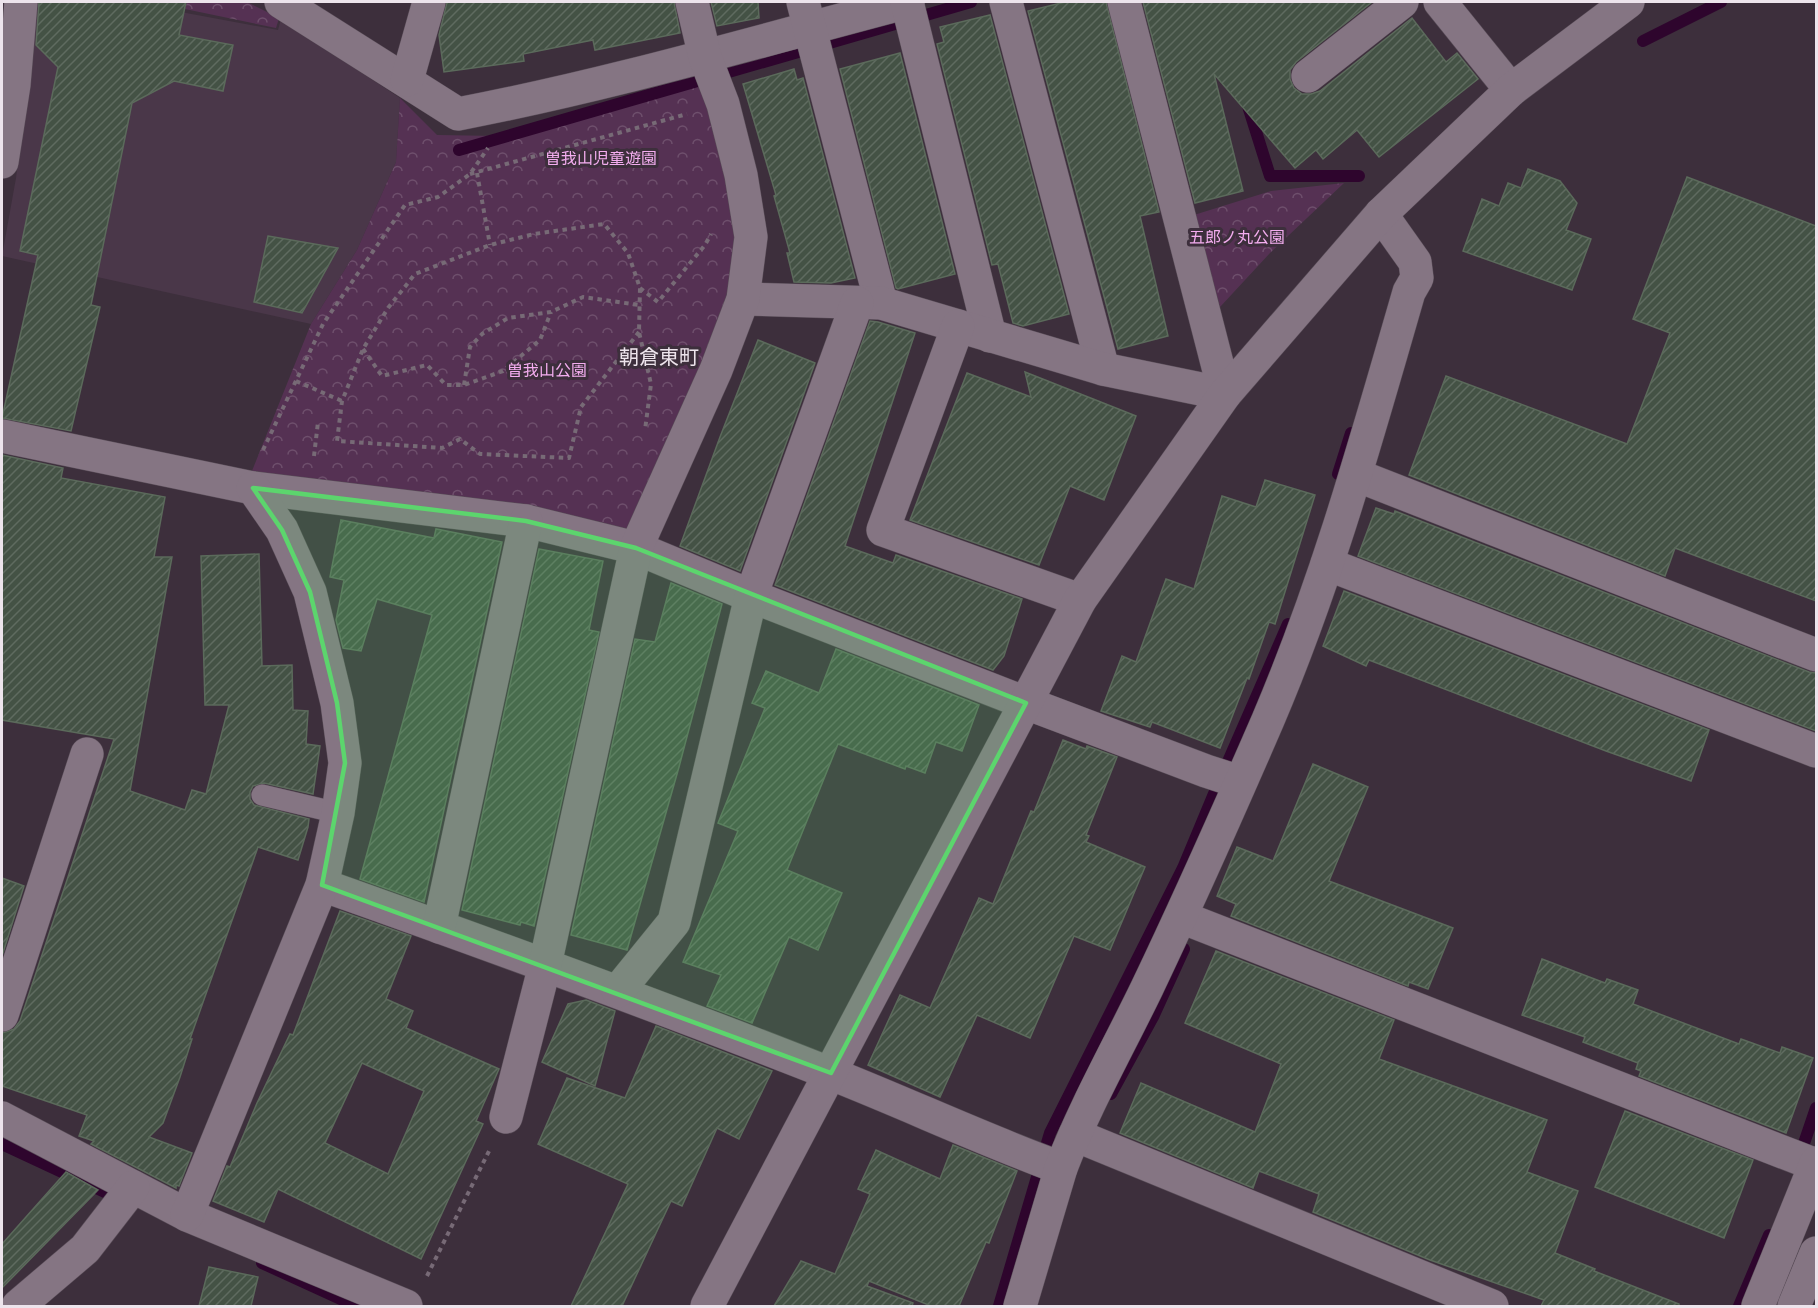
<svg xmlns="http://www.w3.org/2000/svg" width="1818" height="1308" font-family="Commissioner,'Noto Sans JP',sans-serif">
<style>
.built{fill:#4a3749}
.park{fill:url(#park-crowns)}
.lines{fill:none;stroke-linecap:round;stroke-linejoin:round}
.stream{stroke:#2e052d;stroke-width:12}
.building{fill:url(#building-hatch);stroke:#5b6a5b;stroke-width:1.5;fill-rule:evenodd}
.lane-casing{stroke:#584c57;stroke-width:22}
.street-casing{stroke:#584c57;stroke-width:34}
.secondary-casing{stroke:#584c57;stroke-width:34}
.path{stroke:#776a76;stroke-width:4;stroke-dasharray:4.5 4.5;stroke-linecap:butt}
.lane{stroke:#857583;stroke-width:21}
.street{stroke:#857583;stroke-width:33}
.secondary{stroke:#857583;stroke-width:33}
.marked{fill:#5cd56d;fill-opacity:0.2;stroke:#5cd56d;stroke-width:4.5;stroke-linejoin:round}
.labels{text-anchor:middle;stroke-width:6;stroke-linejoin:round;paint-order:stroke}
.park-label{font-size:16px;fill:#f3adef;stroke:#3d2f3c}
.quarter-label{font-size:20px;fill:#ede4ec;stroke:#3d2f3c}
</style>
<defs>
<pattern id="park-crowns" width="20" height="18" patternUnits="userSpaceOnUse" patternTransform="scale(1.5)"><rect width="20" height="18" fill="#553153"/><path d="M2 6a3 3 0 1 1 6 0M12 15a3 3 0 1 1 6 0" fill="none" stroke="#6e4f6c"/></pattern>
<pattern id="building-hatch" width="6" height="6" patternUnits="userSpaceOnUse" patternTransform="scale(1.5)"><rect width="6" height="6" fill="#445245"/><path d="M-1 1l2-2M0 6l6-6M5 7l2-2" fill="none" stroke="#5f6b60"/></pattern>
</defs>
<rect width="100%" height="100%" fill="#3d2f3c"/>
<polygon class="built" points="38,2 127,2 278,30 281,19 400,98 396,162 357,250 311,324 2,256 16,178"/>
<g class="park">
<polygon points="187,2 247,2 279,18 276,28 185,9"/>
<polygon points="704,82 751,237 636,548 246,486 311,324 357,250 396,162 400,98 437,135 495,136"/>
<polygon points="1344,183 1270,253 1220,307 1194,215 1271,191"/>
</g>
<g class="lines">
<g class="stream">
<polyline points="1643,41 1721,2"/>
<polyline points="1247,103 1270,176 1359,176"/>
<polyline points="459,150 971,2"/>
<polyline points="1338,474 1351,433"/>
<polyline points="1111,1094 1153,1017 1184,949"/>
<polyline points="2,1144 120,1199"/>
<polyline points="1799,1158 1816,1108"/>
<polyline points="262,1263 356,1306"/>
<polyline points="999,1306 1050,1133 1183,868 1213,796 1288,624"/>
<polyline points="1739,1306 1769,1235"/>
</g>
</g>
<g class="building">
<polygon points="39,2 186,2 179,35 233,45 223,91 174,81 132,103 91,305 100,307 71,431 2,418 38,255 20,251 58,67 36,45"/>
<polygon points="447,2 674,2 680,33 595,50 593,40 523,54 524,61 444,72 439,35"/>
<polygon points="711,2 758,2 759,18 717,26"/>
<polygon points="1065,2 1106,2 1159,212 1140,216 1168,336 1118,349 1028,11"/>
<polygon points="1143,2 1372,2 1296,62 1290,70 1290,79 1294,88 1302,94 1311,94 1320,91 1412,18 1446,62 1457,53 1478,79 1379,157 1357,130 1323,159 1316,150 1295,168 1214,74 1243,191 1195,203"/>
<polygon points="990,15 1069,314 1023,326 1013,323 998,264 992,265 937,44 944,42 940,27"/>
<polygon points="900,53 955,274 898,289 896,288 840,69"/>
<polygon points="794,69 797,80 803,78 855,278 831,283 794,282 787,253 790,253 774,196 776,195 743,84"/>
<polygon points="1528,169 1560,181 1577,203 1566,230 1591,239 1572,290 1463,251 1482,199 1499,206 1508,183 1521,188"/>
<polygon points="1687,177 1816,226 1816,601 1675,548 1665,576 1409,475 1446,376 1627,444 1670,333 1633,319"/>
<polygon points="268,236 338,248 302,313 254,302"/>
<polygon points="870,321 878,322 915,333 845,546 893,563 896,555 1022,599 1004,656 993,670 775,585"/>
<polygon points="758,340 815,363 740,571 680,546 720,437"/>
<polygon points="1025,372 1136,416 1104,500 1070,486 1039,565 910,520 967,373 1031,397"/>
<polygon points="2,455 63,468 61,478 165,497 154,557 172,557 130,791 185,810 192,790 206,794 229,705 205,705 201,556 259,554 262,666 292,665 293,710 308,711 306,744 320,746 313,794 264,783 253,786 250,792 250,799 254,805 309,819 308,827 298,860 258,847 190,1039 192,1039 180,1077 163,1123 149,1137 192,1153 179,1186 176,1185 176,1188 91,1144 94,1141 79,1136 87,1115 2,1086 2,1033 14,1029 20,1021 114,739 2,720"/>
<polygon points="1265,480 1315,495 1275,624 1269,622 1249,679 1247,678 1220,748 1152,722 1150,727 1101,711 1122,656 1136,662 1166,579 1194,589 1222,496 1256,507"/>
<polygon points="1376,508 1394,514 1395,511 1809,672 1816,673 1816,731 1358,556"/>
<polygon points="341,520 434,538 436,529 502,542 424,902 360,879 432,615 377,599 361,651 343,648 336,620 344,580 330,577"/>
<polygon points="539,549 603,561 589,630 599,632 534,926 521,922 520,925 462,910"/>
<polygon points="671,583 722,604 679,767 627,950 571,935 635,639 655,642"/>
<polygon points="1344,591 1709,730 1691,781 1606,751 1369,660 1366,666 1323,646"/>
<polygon points="836,649 979,705 962,751 936,742 925,773 906,766 905,769 838,744 787,870 842,893 818,950 789,937 752,1023 707,1006 721,975 683,962 738,831 718,823 765,708 752,703 766,671 819,693"/>
<polygon points="1063,740 1086,749 1087,746 1117,757 1086,835 1089,836 1086,842 1145,867 1110,950 1074,936 1030,1038 977,1015 940,1097 868,1065 900,995 930,1008 979,898 993,904 1031,811 1034,812"/>
<polygon points="1313,764 1368,787 1329,881 1453,928 1428,989 1409,982 1408,986 1231,916 1236,904 1217,896 1237,847 1273,861"/>
<polygon points="2,878 24,886 2,956"/>
<path d="M340,911L411,936L386,999L413,1011L406,1028L499,1069L476,1121L483,1124L421,1259L278,1189L264,1222L213,1201L227,1166L230,1167L257,1103L290,1034L293,1035ZM362,1063L424,1091L388,1174L325,1143Z"/>
<polygon points="1216,951 1394,1020 1379,1059 1547,1120 1527,1172 1578,1191 1555,1253 1595,1269 1594,1271 1679,1304 1679,1306 1541,1306 1544,1300 1430,1260 1313,1212 1319,1194 1259,1171 1253,1188 1120,1133 1141,1083 1255,1132 1281,1064 1185,1023"/>
<polygon points="1542,959 1605,983 1607,979 1638,990 1633,1004 1739,1044 1741,1039 1780,1053 1782,1047 1813,1058 1786,1133 1639,1076 1641,1071 1636,1069 1638,1063 1583,1042 1585,1037 1522,1015"/>
<polygon points="586,1000 615,1011 595,1086 542,1062 568,1004"/>
<polygon points="656,1026 772,1071 739,1139 717,1128 682,1206 671,1201 622,1306 571,1306 628,1184 538,1144 567,1078 625,1098"/>
<polygon points="1625,1111 1753,1160 1724,1238 1595,1187"/>
<polygon points="953,1145 1017,1171 989,1243 986,1242 959,1306 931,1306 869,1281 867,1286 913,1303 912,1306 774,1306 801,1261 835,1274 870,1194 858,1189 876,1150 940,1179"/>
<polygon points="66,1172 98,1190 2,1288 2,1244"/>
<polygon points="209,1267 258,1277 251,1306 199,1306"/>
</g>
<g class="lines">
<defs>
<polyline id="lane" points="262,795 338,813"/>
<g id="street">
<path d="M281,2L458,114C610,85 759,41 908,2"/>
<polyline points="803,2 881,303"/>
<polyline points="907,2 990,336"/>
<polyline points="1006,2 1103,369"/>
<polyline points="1440,2 1511,90"/>
<polyline points="1308,76 1402,2"/>
<polyline points="407,80 429,2"/>
<polyline points="2,162 14,85 21,2"/>
<polyline points="743,299 881,303 1103,369 1225,394 1124,2"/>
<polyline points="958,326 883,530 1080,600"/>
<polyline points="2,436 253,488 526,521 636,548 751,596 1026,703 1206,771 1240,782"/>
<polyline points="1356,475 1816,655"/>
<polyline points="1327,564 1816,751"/>
<path d="M322,885C494,946 665,1008 834,1075C910,1105 984,1140 1061,1168"/>
<polyline points="1181,917 1816,1165"/>
<polyline points="439,927 526,521"/>
<polyline points="618,991 674,922 751,596 857,303"/>
<polyline points="2,1015 87,754"/>
<polyline points="506,1117 545,965 636,548 716,370 743,299 751,237 741,175 723,104 705,57 692,2"/>
<polyline points="2,1118 187,1215 406,1306"/>
<polyline points="1075,1135 1492,1306"/>
<polyline points="187,1215 322,885 338,813 345,763 337,703 310,592 282,530 253,488"/>
<polyline points="18,1306 85,1249 133,1187"/>
<path d="M1020,1306L1061,1168C1085,1106 1118,1048 1147,988C1189,900 1229,810 1268,720C1327,582 1367,437 1409,292L1417,278L1415,262L1381,214"/>
<polyline points="1758,1306 1816,1163"/>
<polyline points="1794,1306 1816,1253"/>
</g>
<polyline id="secondary" points="707,1306 1080,600 1225,394 1381,214 1511,90 1628,2"/>
</defs>
<use href="#lane" class="lane-casing"/>
<use href="#street" class="street-casing"/>
<use href="#secondary" class="secondary-casing"/>
<g class="path">
<polyline points="477,173 490,245"/>
<polyline points="470,174 687,114"/>
<polyline points="640,288 658,302 705,245 711,234"/>
<polyline points="639,332 581,407 569,458 480,454 460,439 442,448 337,441 342,401 363,349 388,308 415,274 490,245 534,234 604,224 628,253 640,288 639,332 651,384 645,430"/>
<polyline points="363,349 382,376 427,365 446,385 464,385 503,371 540,340 551,312"/>
<polyline points="296,381 342,401"/>
<polyline points="464,385 470,347 482,334 508,318 551,312 583,297 639,305"/>
<polyline points="263,450 323,324 405,205 438,197 470,174 488,148"/>
<polyline points="314,456 318,422"/>
<polyline points="427,1276 489,1151"/>
</g>
<use href="#lane" class="lane"/>
<use href="#street" class="street"/>
<use href="#secondary" class="secondary"/>
</g>
<path class="marked" d="M253,488L526,521L636,548L1026,703L831,1073L322,885L345,763L337,703L310,592L282,530Z"/>
<g class="labels">
<g class="park-label">
<text x="601" y="164">曽我山児童遊園</text>
<text x="1237" y="243">五郎ノ丸公園</text>
<text x="547" y="376">曽我山公園</text>
</g>
<g class="quarter-label">
<text x="659" y="364">朝倉東町</text>
</g>
</g>
<rect width="1818" height="1308" fill="none" stroke="#ede4ec" stroke-width="6"/>
</svg>
